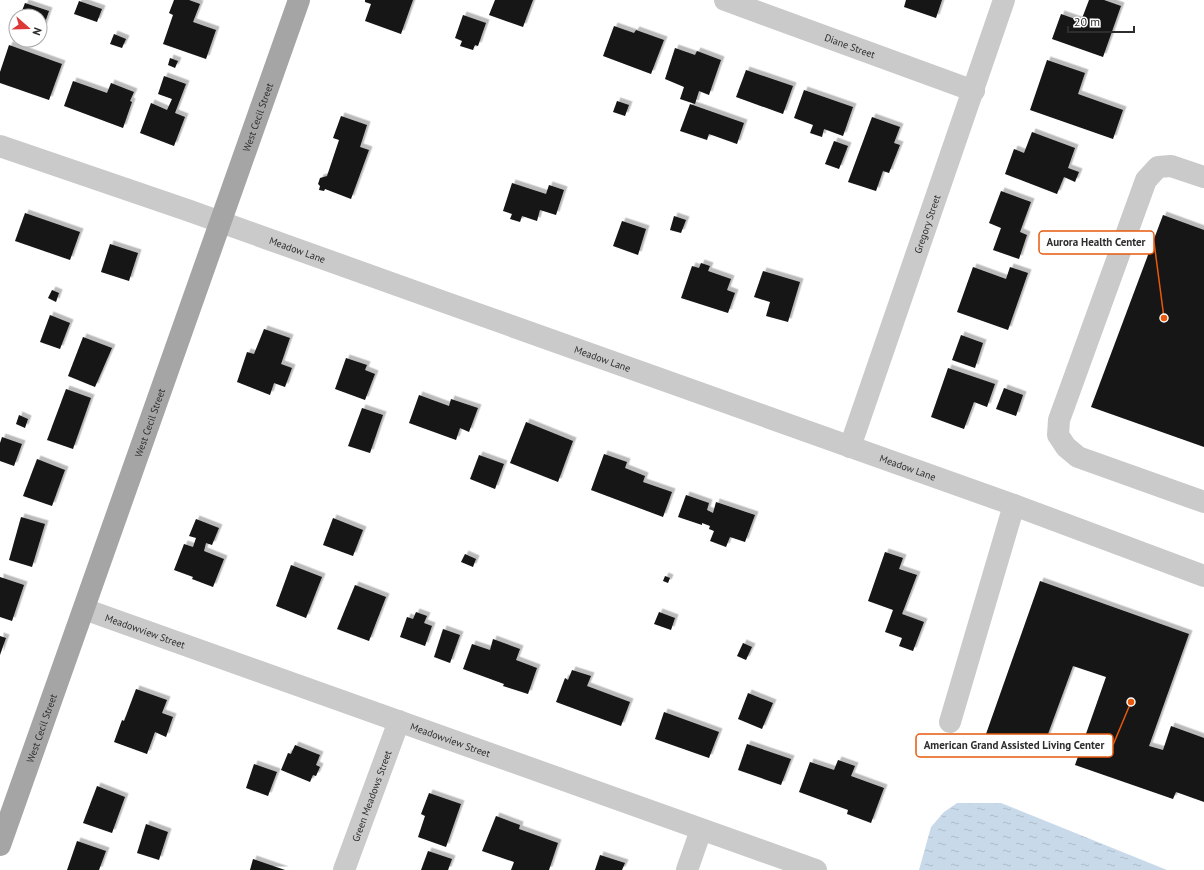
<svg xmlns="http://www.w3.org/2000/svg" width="1204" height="870" font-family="'PT Sans',sans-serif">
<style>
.water{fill:url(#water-ripples)}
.building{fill:#141414;filter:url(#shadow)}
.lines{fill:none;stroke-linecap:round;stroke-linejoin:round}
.minor{stroke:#cacaca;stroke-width:22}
.major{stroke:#a5a5a5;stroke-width:22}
.labels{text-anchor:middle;stroke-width:4;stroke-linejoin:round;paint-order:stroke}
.street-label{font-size:10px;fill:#2d2d2d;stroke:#fff}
.leader{fill:none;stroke:#e8590c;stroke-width:1.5}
.callout-dot{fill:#e8590c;stroke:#fff;stroke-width:1.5}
.callout{fill:#fff;stroke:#e8590c;stroke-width:1.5}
.callout-label{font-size:11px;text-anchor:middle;font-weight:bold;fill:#2d2d2d}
</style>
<defs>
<pattern id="water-ripples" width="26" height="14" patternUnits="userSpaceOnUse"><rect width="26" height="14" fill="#c8dae9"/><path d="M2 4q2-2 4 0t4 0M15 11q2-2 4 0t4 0" fill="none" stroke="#acbbc8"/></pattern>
<filter id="shadow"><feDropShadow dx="3.5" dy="-3.5" stdDeviation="0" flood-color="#0004"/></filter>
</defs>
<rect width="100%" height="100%" fill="#fff"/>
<polygon class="water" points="957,803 1001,803 1167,870 919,870 931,827 944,812"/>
<g class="building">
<polygon points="174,0 189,0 200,4 193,22 216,30 206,59 163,44 173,15 169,13"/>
<polygon points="365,0 413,0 401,34 365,21 371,4 365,2"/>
<polygon points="495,0 533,0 523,27 489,15"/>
<polygon points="906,0 942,0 936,18 904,7"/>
<polygon points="1089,0 1104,0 1121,6 1103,57 1052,39 1061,14 1081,21"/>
<polygon points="79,1 102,9 97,22 74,14"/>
<polygon points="25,3 49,11 40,37 40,16 20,16"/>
<polygon points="463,15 486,23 478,46 475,45 473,50 460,46 462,41 455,38"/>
<polygon points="614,26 634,33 636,30 664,40 651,74 603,56"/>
<polygon points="114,34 126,39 122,48 110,44"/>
<polygon points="9,45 62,64 49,100 0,83 0,72"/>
<polygon points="675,48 695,55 697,51 721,60 709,95 699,91 695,104 680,99 684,87 665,79"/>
<polygon points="170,58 178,61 175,68 168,65"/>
<polygon points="1047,60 1085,73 1078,94 1123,110 1113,139 1030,110"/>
<polygon points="746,70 793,86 783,114 736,97"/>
<polygon points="164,76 186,84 175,113 185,117 174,146 140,133 151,103 167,110 172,99 158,94"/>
<polygon points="73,81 107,93 111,83 134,92 130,101 132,102 123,128 64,106"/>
<polygon points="804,90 853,107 843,136 824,129 822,137 810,133 813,125 794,118"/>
<polygon points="617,101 629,105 625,116 613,112"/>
<polygon points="690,104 744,123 737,144 709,134 707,140 680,131"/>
<polygon points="341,116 367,125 360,147 369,150 351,199 325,189 324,191 319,190 320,186 318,184 320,178 327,176 339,140 333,138"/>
<polygon points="872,117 900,127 894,143 900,145 889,173 883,171 876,191 848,182"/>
<polygon points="1032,132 1075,148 1068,168 1079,172 1075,182 1064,177 1057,194 1005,174 1014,149 1024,153"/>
<polygon points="834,141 848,146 839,169 825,164"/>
<polygon points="512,183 546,194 549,185 564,190 556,215 540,210 537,221 522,216 520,222 510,219 512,214 503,211"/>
<polygon points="1001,191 1031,202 1020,232 1027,235 1019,259 993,250 1001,228 989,223"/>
<polygon points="25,213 80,232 70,260 15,241"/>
<polygon points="1163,215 1204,230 1204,447 1091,407"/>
<polygon points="674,216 686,220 681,233 670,230"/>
<polygon points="622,221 646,229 638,255 613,246"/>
<polygon points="110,244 138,253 129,281 101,272"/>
<polygon points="701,263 710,266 708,271 731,279 727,290 735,293 728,313 681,298 692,266 699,268"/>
<polygon points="973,267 1006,279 1010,267 1028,273 1008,330 957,312"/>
<polygon points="763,271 800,282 788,322 766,316 770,302 754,297"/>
<polygon points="52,290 59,293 56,302 48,298"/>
<polygon points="50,315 70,323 60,349 40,342"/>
<polygon points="264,329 290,338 281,364 292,368 285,387 274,383 270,395 237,382 247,352 254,354"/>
<polygon points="961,335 983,343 975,368 952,360"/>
<polygon points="83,337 112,348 95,387 68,376"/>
<polygon points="346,358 367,365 365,370 375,374 365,400 335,389"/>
<polygon points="948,368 995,384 987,407 974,402 964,429 931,417"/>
<polygon points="1004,388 1023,395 1016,416 996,409"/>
<polygon points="66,389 91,398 73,449 47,440"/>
<polygon points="419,395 449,406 451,399 478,408 469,432 460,428 456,440 409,423"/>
<polygon points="362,408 383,415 370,453 348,446"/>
<polygon points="19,415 28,419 25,428 16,424"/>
<polygon points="526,422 573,441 558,482 510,463"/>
<polygon points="2,437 22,444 14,466 0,461 0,443"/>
<polygon points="604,454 627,462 625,468 645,476 643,482 672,492 663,517 591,490"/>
<polygon points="479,455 504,464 495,489 470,479"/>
<polygon points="37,459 65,470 52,506 23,496"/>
<polygon points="686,495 709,503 707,510 713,513 716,502 755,515 745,542 730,537 726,547 710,541 714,531 709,529 710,526 702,523 702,525 678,517"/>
<polygon points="21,517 45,524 32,567 9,560"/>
<polygon points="333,518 363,530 353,556 323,545"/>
<polygon points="196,519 219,528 212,545 206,543 204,551 224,559 213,587 192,579 193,577 174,570 184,544 193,547 196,538 189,536"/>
<polygon points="885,552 903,558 899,569 917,575 902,614 924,622 913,651 899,646 902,638 885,632 893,610 868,601"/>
<polygon points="465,554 476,559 473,567 461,562"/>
<polygon points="291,565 322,577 306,618 276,606"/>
<polygon points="665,576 670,578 668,583 663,581"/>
<polygon points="0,577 24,585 12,621 0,617"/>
<polygon points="1040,581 1189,634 1149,746 1163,750 1171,726 1204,738 1204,802 1176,792 1173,799 1075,765 1106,677 1073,666 1041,753 986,734"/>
<polygon points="355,585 386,597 369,641 337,629"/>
<polygon points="416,612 427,616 424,623 432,626 425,646 400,637 407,617 413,619"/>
<polygon points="659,612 675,618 671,630 654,624"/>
<polygon points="443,629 460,635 450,663 434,657"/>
<polygon points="0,636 6,638 0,655"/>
<polygon points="493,639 520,649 516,660 537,668 528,694 503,686 504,684 463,669 472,644 490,650"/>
<polygon points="743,643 752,647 746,660 737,656"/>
<polygon points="572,670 591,676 587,686 630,702 621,726 556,702 565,678 568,680"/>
<polygon points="136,689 167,700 162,713 173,717 166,737 155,732 147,754 114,742 122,720 124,721"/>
<polygon points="748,693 773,703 762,729 738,719"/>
<polygon points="664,712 719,732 709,758 655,739"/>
<polygon points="747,744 791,759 781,785 738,770"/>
<polygon points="295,745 320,755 316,765 320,767 316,776 313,775 310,782 281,770 288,753 291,754"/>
<polygon points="838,760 855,766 851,776 884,788 871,823 847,814 848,810 799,792 810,762 834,770"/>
<polygon points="254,764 277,772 268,796 246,788"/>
<polygon points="97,786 125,797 112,833 83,823"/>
<polygon points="429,793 461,804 446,847 418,837 425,816 421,814"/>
<polygon points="496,816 520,825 519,829 558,843 549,870 511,870 514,862 482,851"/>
<polygon points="146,824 168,832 159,860 137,853"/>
<polygon points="77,841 106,851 99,870 67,870"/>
<polygon points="428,851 452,859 448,870 421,870"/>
<polygon points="600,855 625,863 622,870 595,870"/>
<polygon points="253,859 285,870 250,870"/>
</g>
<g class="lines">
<g class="minor">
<path id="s1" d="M725,0L974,91"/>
<path id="s2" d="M0,146L187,210L447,303L1014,505L1204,576"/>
<polyline points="1204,177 1171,166 1158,167 1146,180 1059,420 1058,435 1066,447 1078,457 1204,502"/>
<path id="s3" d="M850,447L1004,0"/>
<path id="s4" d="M84,609L816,870"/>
<polyline points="950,722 1014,505"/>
<path id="s5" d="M344,870L399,721"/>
<polyline points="687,870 701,830"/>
</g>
<path class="major" id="s6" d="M0,845L299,0"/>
</g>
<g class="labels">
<g class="street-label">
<text dy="4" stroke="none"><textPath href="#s1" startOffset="133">Diane Street</textPath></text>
<text dy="4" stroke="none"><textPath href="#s6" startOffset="772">West Cecil Street</textPath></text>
<text dy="4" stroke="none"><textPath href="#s3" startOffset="236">Gregory Street</textPath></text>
<text dy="4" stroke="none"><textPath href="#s2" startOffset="315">Meadow Lane</textPath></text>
<text dy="4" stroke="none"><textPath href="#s2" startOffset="639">Meadow Lane</textPath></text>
<text dy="4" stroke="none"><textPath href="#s6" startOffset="448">West Cecil Street</textPath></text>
<text dy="4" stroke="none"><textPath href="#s2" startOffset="963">Meadow Lane</textPath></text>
<text dy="4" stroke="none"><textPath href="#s4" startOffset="65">Meadowview Street</textPath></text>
<text dy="4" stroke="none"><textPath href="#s6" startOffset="124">West Cecil Street</textPath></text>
<text dy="4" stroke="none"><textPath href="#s4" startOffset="389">Meadowview Street</textPath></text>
<text dy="4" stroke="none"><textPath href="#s5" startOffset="79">Green Meadows Street</textPath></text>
</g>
</g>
<path class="leader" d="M1164 318L1154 242M1131 702L1113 745"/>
<g class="callout-dot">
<circle cx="1164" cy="318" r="4"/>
<circle cx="1131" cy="702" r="4"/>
</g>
<g class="callout">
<rect x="1039" y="231" width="115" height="23" rx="4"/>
<rect x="916" y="734" width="197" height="23" rx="4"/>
</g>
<g class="callout-label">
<text x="1096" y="246">Aurora Health Center</text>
<text x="1014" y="749">American Grand Assisted Living Center</text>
</g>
<g transform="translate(28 28) rotate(110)"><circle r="19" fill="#ffffff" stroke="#ababab"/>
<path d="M0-3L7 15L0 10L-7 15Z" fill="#dd3738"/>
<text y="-6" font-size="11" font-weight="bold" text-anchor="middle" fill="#2d2d2d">N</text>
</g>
<path d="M1068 26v6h66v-6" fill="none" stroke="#2d2d2d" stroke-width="2"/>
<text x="1074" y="26" font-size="12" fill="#2d2d2d" stroke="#ffffff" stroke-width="3" paint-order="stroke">20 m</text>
</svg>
